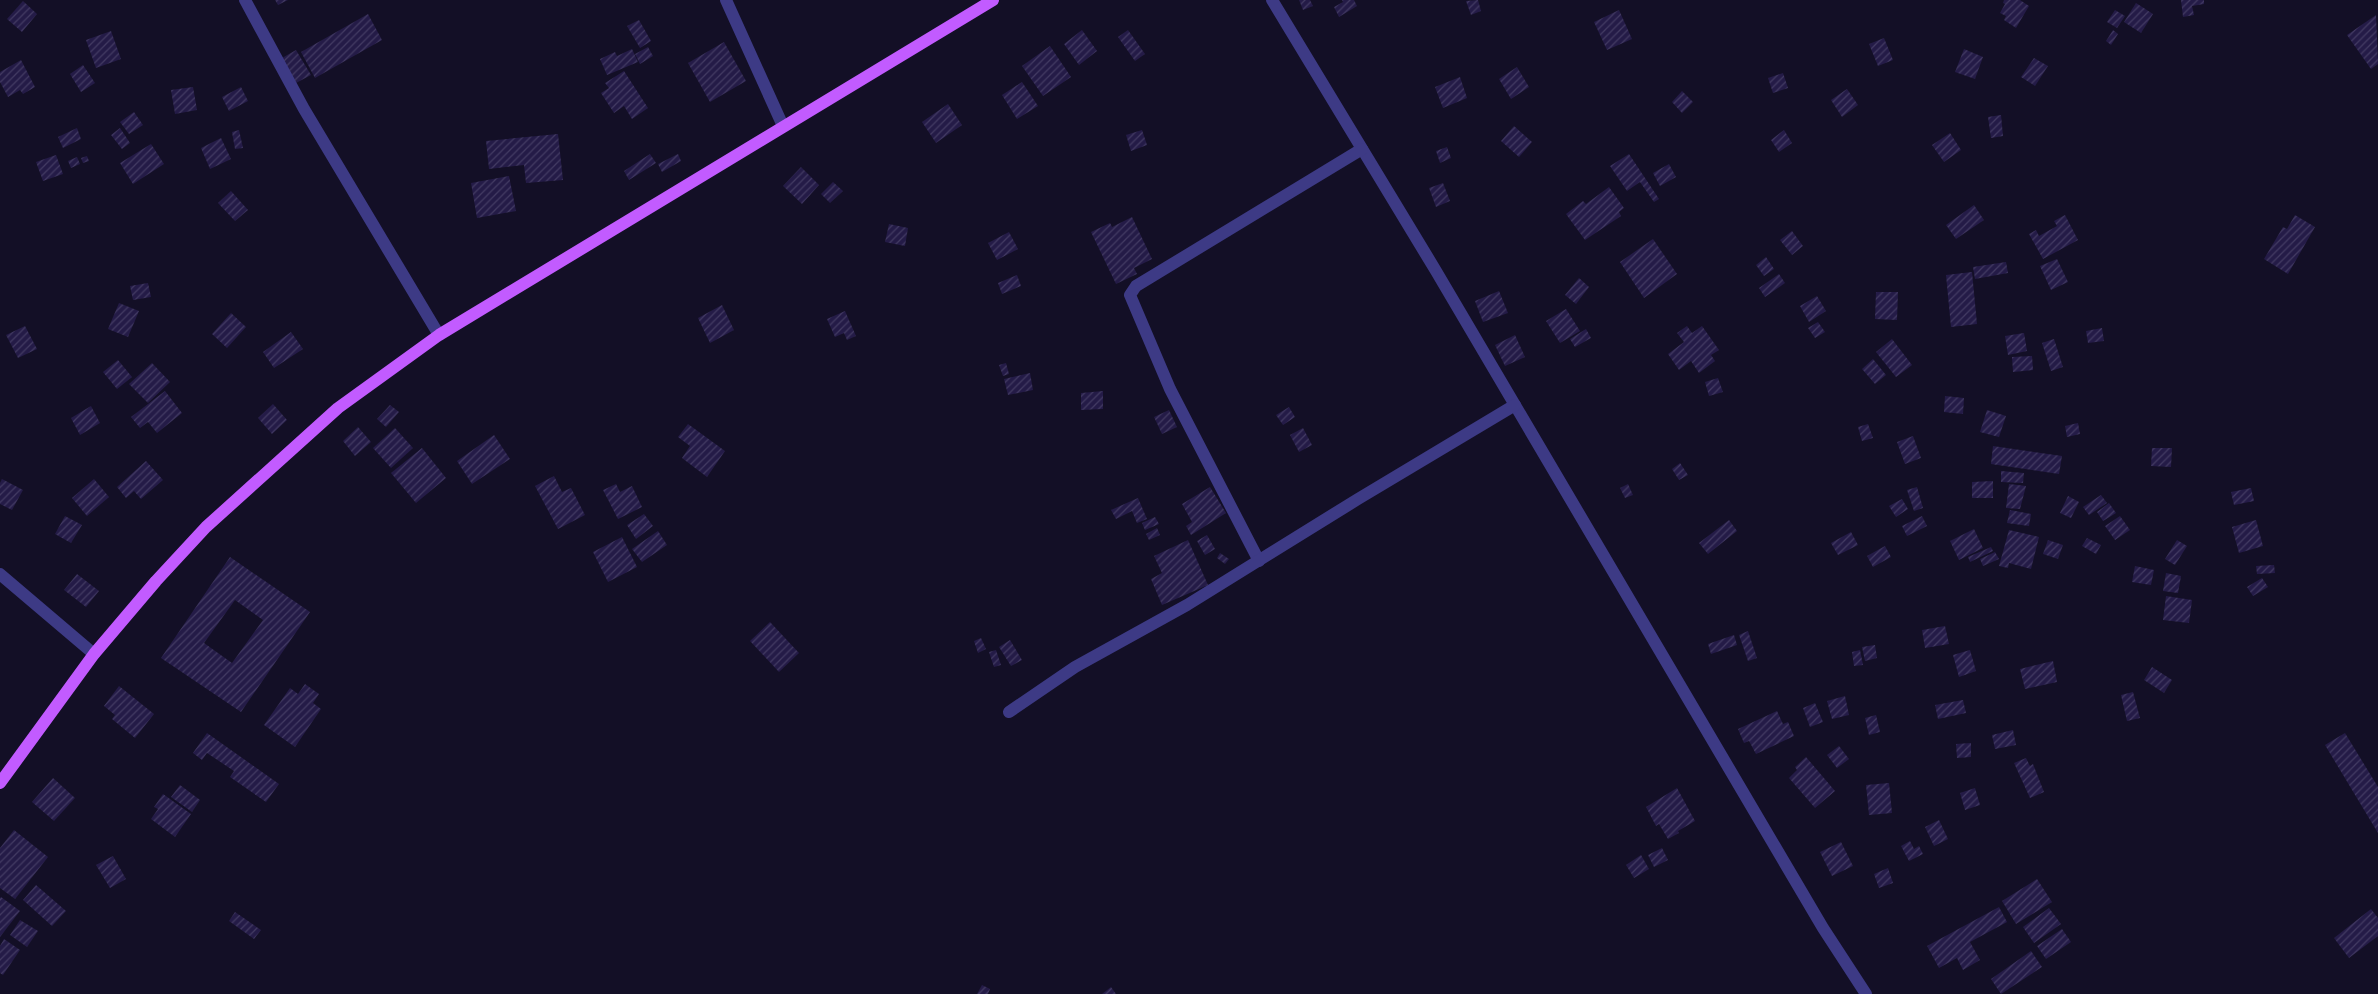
<svg xmlns="http://www.w3.org/2000/svg" width="2378" height="994" font-family="'DM Sans',sans-serif">
<style>
.building{fill:url(#building-hatch);fill-rule:evenodd}
.lines{fill:none;stroke-linecap:round;stroke-linejoin:round}
.minor{stroke:#3d3a85;stroke-width:12}
.major{stroke:#c25bff;stroke-width:12}
</style>
<defs>
<pattern id="building-hatch" width="6" height="6" patternUnits="userSpaceOnUse" patternTransform="scale(1.25)"><rect width="6" height="6" fill="#241b47"/><path d="M-1 1l2-2M0 6l6-6M5 7l2-2" fill="none" stroke="#433b63"/></pattern>
</defs>
<rect width="100%" height="100%" fill="#130f26"/>
<g class="building">
<polygon points="275,0 288,0 278,5"/>
<polygon points="1299,0 1310,0 1313,6 1303,10"/>
<polygon points="1342,0 1354,0 1357,6 1339,17 1334,7 1343,2"/>
<polygon points="1478,0 1481,11 1471,15 1466,1"/>
<polygon points="2004,0 2020,0 2029,6 2016,28 2004,20 2006,16 2000,13 2005,4 2003,3"/>
<polygon points="2181,0 2204,0 2204,4 2192,6 2194,15 2183,17"/>
<polygon points="23,1 37,14 22,32 7,19"/>
<polygon points="2136,3 2153,14 2141,33 2124,22"/>
<polygon points="1619,10 1632,39 1607,50 1594,22"/>
<polygon points="2115,10 2125,16 2117,28 2107,22"/>
<polygon points="368,14 382,40 315,78 301,52"/>
<polygon points="2376,15 2378,64 2371,69 2347,35"/>
<polygon points="639,20 651,41 640,48 627,26"/>
<polygon points="1082,30 1097,51 1079,65 1064,44"/>
<polygon points="1128,30 1145,54 1135,61 1118,37"/>
<polygon points="2113,30 2118,34 2111,45 2106,41"/>
<polygon points="111,31 121,59 96,68 86,40"/>
<polygon points="1884,38 1893,60 1878,66 1869,44"/>
<polygon points="724,42 746,81 710,102 688,63"/>
<polygon points="1050,46 1071,77 1043,96 1022,66"/>
<polygon points="648,47 653,56 640,64 635,54"/>
<polygon points="632,49 638,62 607,75 600,59 615,52 617,56"/>
<polygon points="1964,49 1983,57 1975,79 1955,72"/>
<polygon points="296,50 311,75 296,83 282,58"/>
<polygon points="2034,58 2048,66 2035,86 2021,77"/>
<polygon points="21,60 35,87 23,94 20,90 8,97 0,82 0,72"/>
<polygon points="83,65 95,83 81,92 70,74"/>
<polygon points="1517,67 1529,87 1511,99 1499,79"/>
<polygon points="624,71 648,108 632,119 624,106 614,113 601,93 609,88 605,83"/>
<polygon points="1783,73 1788,88 1773,93 1768,78"/>
<polygon points="1460,77 1467,98 1443,108 1435,87"/>
<polygon points="1022,82 1038,106 1017,119 1002,95"/>
<polygon points="193,87 197,110 175,114 171,90"/>
<polygon points="241,87 248,101 229,111 222,97"/>
<polygon points="1847,89 1858,105 1842,117 1831,100"/>
<polygon points="1682,91 1693,102 1682,113 1672,102"/>
<polygon points="948,104 962,125 936,143 922,122"/>
<polygon points="134,112 143,125 129,134 120,122"/>
<polygon points="2001,115 2003,136 1991,138 1988,117"/>
<polygon points="1514,126 1532,142 1519,157 1501,141"/>
<polygon points="77,128 81,139 63,148 58,137"/>
<polygon points="120,128 130,143 122,149 111,135"/>
<polygon points="239,130 243,148 235,149 232,132"/>
<polygon points="1142,130 1147,145 1131,151 1126,135"/>
<polygon points="1784,130 1792,143 1779,152 1771,140"/>
<polygon points="1950,133 1961,150 1944,162 1932,145"/>
<polygon points="558,134 563,180 526,183 524,165 489,169 486,141"/>
<polygon points="221,138 231,159 210,169 201,148"/>
<polygon points="151,144 164,164 133,184 120,163"/>
<polygon points="1447,147 1451,158 1440,163 1436,151"/>
<polygon points="650,154 656,163 629,180 624,171"/>
<polygon points="678,154 681,161 662,172 658,164"/>
<polygon points="1629,154 1659,199 1654,202 1640,182 1627,191 1610,166"/>
<polygon points="56,155 63,174 43,181 36,162"/>
<polygon points="87,156 89,161 83,163 81,158"/>
<polygon points="77,157 80,164 71,168 68,161"/>
<polygon points="1669,164 1676,177 1660,186 1653,173"/>
<polygon points="801,167 819,185 802,204 783,186"/>
<polygon points="509,176 516,211 477,218 471,183"/>
<polygon points="833,182 843,191 830,203 821,194"/>
<polygon points="1443,183 1450,201 1436,207 1429,188"/>
<polygon points="1609,187 1624,208 1619,212 1621,216 1585,240 1566,214 1583,201 1586,204"/>
<polygon points="231,191 248,210 235,221 218,203"/>
<polygon points="1974,205 1984,220 1956,239 1946,225"/>
<polygon points="2065,215 2078,240 2043,259 2029,234 2036,230 2039,236 2057,226 2054,221"/>
<polygon points="2295,215 2315,227 2288,274 2264,259 2283,227 2287,229"/>
<polygon points="1132,217 1152,259 1134,268 1137,274 1116,284 1091,232 1110,223 1112,227"/>
<polygon points="889,224 908,228 905,246 885,242"/>
<polygon points="1792,231 1803,246 1792,255 1780,240"/>
<polygon points="1009,232 1018,249 997,260 988,243"/>
<polygon points="1653,239 1677,274 1644,298 1620,262"/>
<polygon points="1766,257 1774,269 1764,276 1756,265"/>
<polygon points="2057,259 2068,282 2051,290 2040,266"/>
<polygon points="2006,262 2008,273 1975,279 1973,267"/>
<polygon points="1972,272 1977,324 1951,327 1946,275"/>
<polygon points="1779,274 1785,283 1765,297 1759,288"/>
<polygon points="1017,275 1021,286 1002,294 998,283"/>
<polygon points="1579,278 1589,287 1576,304 1565,295"/>
<polygon points="148,283 151,297 133,300 130,286"/>
<polygon points="1499,291 1508,313 1483,322 1475,301"/>
<polygon points="1876,292 1898,292 1897,320 1875,319"/>
<polygon points="1817,296 1826,311 1809,322 1800,306"/>
<polygon points="119,303 139,311 128,337 108,329"/>
<polygon points="722,305 734,330 710,343 698,318"/>
<polygon points="1566,309 1580,331 1560,343 1546,321"/>
<polygon points="845,311 856,336 847,340 844,333 835,337 827,319"/>
<polygon points="231,313 246,327 227,348 212,334"/>
<polygon points="1818,322 1825,332 1815,338 1808,328"/>
<polygon points="25,326 37,349 18,358 6,335"/>
<polygon points="1687,326 1692,333 1702,326 1719,350 1711,355 1715,361 1699,373 1691,361 1679,370 1668,354 1684,342 1677,333"/>
<polygon points="2102,328 2104,341 2088,343 2086,331"/>
<polygon points="1586,329 1591,338 1575,347 1570,339"/>
<polygon points="291,332 303,349 274,368 263,352"/>
<polygon points="2024,333 2027,351 2008,355 2005,336"/>
<polygon points="1515,335 1525,357 1505,366 1495,345"/>
<polygon points="1892,339 1912,365 1896,377 1876,352"/>
<polygon points="2054,339 2063,367 2051,371 2042,343"/>
<polygon points="2032,356 2033,370 2013,372 2012,357"/>
<polygon points="1873,359 1886,375 1875,384 1862,369"/>
<polygon points="118,360 132,377 117,389 103,372"/>
<polygon points="152,363 170,382 148,403 129,384"/>
<polygon points="1006,363 1009,374 1003,376 999,365"/>
<polygon points="1030,373 1033,390 1008,395 1004,379"/>
<polygon points="1718,378 1723,392 1709,396 1705,382"/>
<polygon points="165,391 182,413 157,433 148,422 140,428 131,417"/>
<polygon points="1103,391 1103,409 1081,410 1081,393"/>
<polygon points="1945,396 1964,398 1963,414 1944,412"/>
<polygon points="273,404 287,420 272,434 258,418"/>
<polygon points="390,405 399,412 386,427 377,419"/>
<polygon points="91,406 100,423 80,435 71,418"/>
<polygon points="1289,407 1295,417 1283,425 1276,415"/>
<polygon points="1169,410 1177,427 1162,434 1154,417"/>
<polygon points="1987,410 2006,416 1999,437 1980,432"/>
<polygon points="2078,423 2080,434 2067,437 2065,426"/>
<polygon points="688,424 725,451 707,477 682,458 690,446 678,437"/>
<polygon points="1868,424 1873,438 1862,441 1858,427"/>
<polygon points="358,427 371,442 355,456 343,441"/>
<polygon points="395,428 413,448 391,468 373,448"/>
<polygon points="1303,428 1312,445 1299,452 1290,435"/>
<polygon points="494,435 510,459 472,484 457,461"/>
<polygon points="1913,436 1921,458 1905,464 1897,442"/>
<polygon points="1993,446 2062,456 2059,474 1991,464"/>
<polygon points="422,448 446,478 416,503 391,473"/>
<polygon points="2152,448 2172,448 2171,467 2151,466"/>
<polygon points="146,461 163,480 141,499 134,491 126,498 117,487"/>
<polygon points="1680,463 1688,475 1679,480 1672,469"/>
<polygon points="2001,471 2024,473 2023,483 2001,482"/>
<polygon points="554,476 562,492 571,488 585,515 558,529 535,486"/>
<polygon points="2,479 23,490 12,510 0,504 0,483"/>
<polygon points="94,479 109,497 87,516 72,498"/>
<polygon points="1993,481 1993,498 1972,498 1972,482"/>
<polygon points="616,484 620,492 632,486 642,507 618,519 603,490"/>
<polygon points="1628,484 1633,495 1625,498 1620,488"/>
<polygon points="2009,484 2026,486 2020,509 2006,508"/>
<polygon points="1210,487 1226,513 1191,535 1186,526 1192,522 1182,504"/>
<polygon points="1917,487 1923,508 1914,511 1907,490"/>
<polygon points="2251,488 2254,501 2234,505 2231,492"/>
<polygon points="2101,495 2107,503 2089,515 2083,507"/>
<polygon points="2068,496 2079,502 2071,518 2060,513"/>
<polygon points="1138,498 1147,519 1137,523 1132,511 1116,519 1111,510"/>
<polygon points="1902,499 1908,509 1896,517 1889,506"/>
<polygon points="2109,503 2116,513 2103,521 2097,512"/>
<polygon points="2010,510 2031,514 2029,526 2007,523"/>
<polygon points="644,514 653,526 636,539 627,525"/>
<polygon points="65,516 82,525 71,543 55,534"/>
<polygon points="1922,516 1927,526 1907,536 1902,526"/>
<polygon points="2120,516 2130,530 2115,540 2105,526"/>
<polygon points="1155,517 1159,524 1145,530 1142,523"/>
<polygon points="1729,520 1737,531 1708,554 1699,543"/>
<polygon points="2256,520 2263,546 2239,553 2232,527"/>
<polygon points="1157,528 1160,535 1149,540 1146,534"/>
<polygon points="1974,529 1983,548 1959,560 1950,541"/>
<polygon points="2009,530 2039,537 2031,569 2009,563 2008,568 1999,566"/>
<polygon points="658,531 667,545 642,562 632,549"/>
<polygon points="1851,532 1858,545 1838,555 1831,543"/>
<polygon points="1207,535 1215,549 1205,555 1197,541"/>
<polygon points="622,537 637,567 608,582 593,552"/>
<polygon points="2087,538 2101,545 2096,554 2082,546"/>
<polygon points="1188,540 1208,585 1162,605 1151,579 1162,573 1154,556"/>
<polygon points="2048,540 2063,545 2058,559 2043,554"/>
<polygon points="2177,540 2187,546 2175,565 2165,559"/>
<polygon points="1885,546 1891,557 1873,567 1867,556"/>
<polygon points="1991,547 1993,551 1970,562 1968,557"/>
<polygon points="1995,552 1999,559 1983,566 1980,559"/>
<polygon points="1220,553 1229,559 1225,564 1217,558"/>
<path d="M230,557L310,612L241,712L161,658ZM235,600L263,620L232,663L204,643Z"/>
<polygon points="2274,565 2275,573 2257,574 2256,566"/>
<polygon points="2135,566 2154,570 2151,585 2132,582"/>
<polygon points="2166,573 2181,576 2178,593 2163,591"/>
<polygon points="77,574 99,591 86,607 64,590"/>
<polygon points="2262,578 2268,587 2253,596 2247,587"/>
<polygon points="2166,596 2192,600 2189,623 2163,620"/>
<polygon points="770,622 799,653 779,672 750,641"/>
<polygon points="1945,626 1949,644 1925,648 1922,630"/>
<polygon points="1748,631 1757,658 1748,661 1739,635"/>
<polygon points="1734,635 1737,645 1711,654 1708,644"/>
<polygon points="981,638 986,649 978,653 974,641"/>
<polygon points="1010,640 1022,660 1011,666 999,647"/>
<polygon points="1875,645 1877,658 1865,661 1862,647"/>
<polygon points="996,650 1001,665 994,667 989,652"/>
<polygon points="1860,650 1863,665 1854,666 1852,652"/>
<polygon points="1970,650 1976,671 1959,677 1953,655"/>
<polygon points="2053,661 2057,682 2025,689 2020,669"/>
<polygon points="2152,667 2172,680 2164,693 2144,680"/>
<polygon points="305,684 319,694 313,703 321,709 295,747 264,725 290,688 298,694"/>
<polygon points="119,686 154,714 135,738 112,719 115,715 104,706"/>
<polygon points="2133,692 2140,718 2127,721 2121,695"/>
<polygon points="1845,696 1849,715 1832,719 1827,701"/>
<polygon points="1963,700 1966,713 1938,719 1935,705"/>
<polygon points="1815,703 1823,722 1810,727 1803,708"/>
<polygon points="1777,711 1783,724 1788,722 1794,736 1756,754 1749,741 1744,743 1738,729"/>
<polygon points="1876,715 1880,732 1869,735 1865,718"/>
<polygon points="2013,730 2016,745 1995,749 1992,735"/>
<polygon points="207,733 279,784 266,802 230,777 234,771 207,753 202,760 193,753"/>
<polygon points="2345,733 2378,787 2378,833 2325,745"/>
<polygon points="1971,743 1971,757 1957,758 1956,744"/>
<polygon points="1839,746 1849,759 1837,768 1827,755"/>
<polygon points="1806,757 1835,791 1815,808 1789,778 1797,770 1795,767"/>
<polygon points="2026,758 2030,766 2033,764 2044,792 2030,798 2014,763"/>
<polygon points="53,778 75,798 54,821 32,802"/>
<polygon points="1889,783 1892,813 1869,815 1866,785"/>
<polygon points="180,785 200,800 192,812 171,797"/>
<polygon points="1677,788 1695,821 1678,831 1679,833 1668,839 1659,824 1656,826 1646,807"/>
<polygon points="1975,788 1980,805 1965,810 1960,793"/>
<polygon points="163,794 191,814 175,837 151,819 158,809 154,807"/>
<polygon points="1939,820 1948,839 1934,846 1925,827"/>
<polygon points="14,830 48,857 15,899 0,888 0,848"/>
<polygon points="1910,841 1914,849 1919,846 1923,854 1909,861 1901,846"/>
<polygon points="1841,842 1853,866 1832,876 1820,852"/>
<polygon points="1662,848 1668,860 1654,867 1648,855"/>
<polygon points="1641,855 1649,869 1634,878 1626,865"/>
<polygon points="113,856 126,879 110,888 96,865"/>
<polygon points="1888,868 1893,883 1879,888 1874,874"/>
<polygon points="2037,879 2052,902 2016,924 2002,901"/>
<polygon points="36,885 66,911 52,926 23,900"/>
<polygon points="1,897 20,911 0,937 0,898"/>
<polygon points="1999,907 2007,922 1970,942 1980,960 1963,970 1957,958 1939,968 1927,946"/>
<polygon points="2049,908 2061,924 2034,943 2023,927"/>
<polygon points="2371,909 2378,918 2378,936 2349,958 2334,938"/>
<polygon points="235,912 261,930 254,939 229,921"/>
<polygon points="20,920 38,931 27,947 10,935"/>
<polygon points="2062,929 2071,942 2046,959 2037,946"/>
<polygon points="4,939 20,950 3,975 0,973 0,946"/>
<polygon points="2031,951 2042,967 2001,994 1991,979"/>
<polygon points="982,985 990,989 988,994 977,994"/>
<polygon points="1111,987 1116,994 1102,994"/>
</g>
<g class="lines">
<g class="minor">
<polyline points="245,0 304,109 439,335"/>
<polyline points="726,0 783,126"/>
<polyline points="1272,0 1436,271 1823,928 1866,994"/>
<polyline points="1259,561 1170,389 1130,295 1136,286 1362,149"/>
<polyline points="0,574 94,654"/>
<polyline points="1009,712 1075,667 1187,605 1358,499 1515,405"/>
</g>
<polyline class="major" points="0,783 94,654 156,581 206,527 338,408 439,335 993,0"/>
</g>
</svg>
